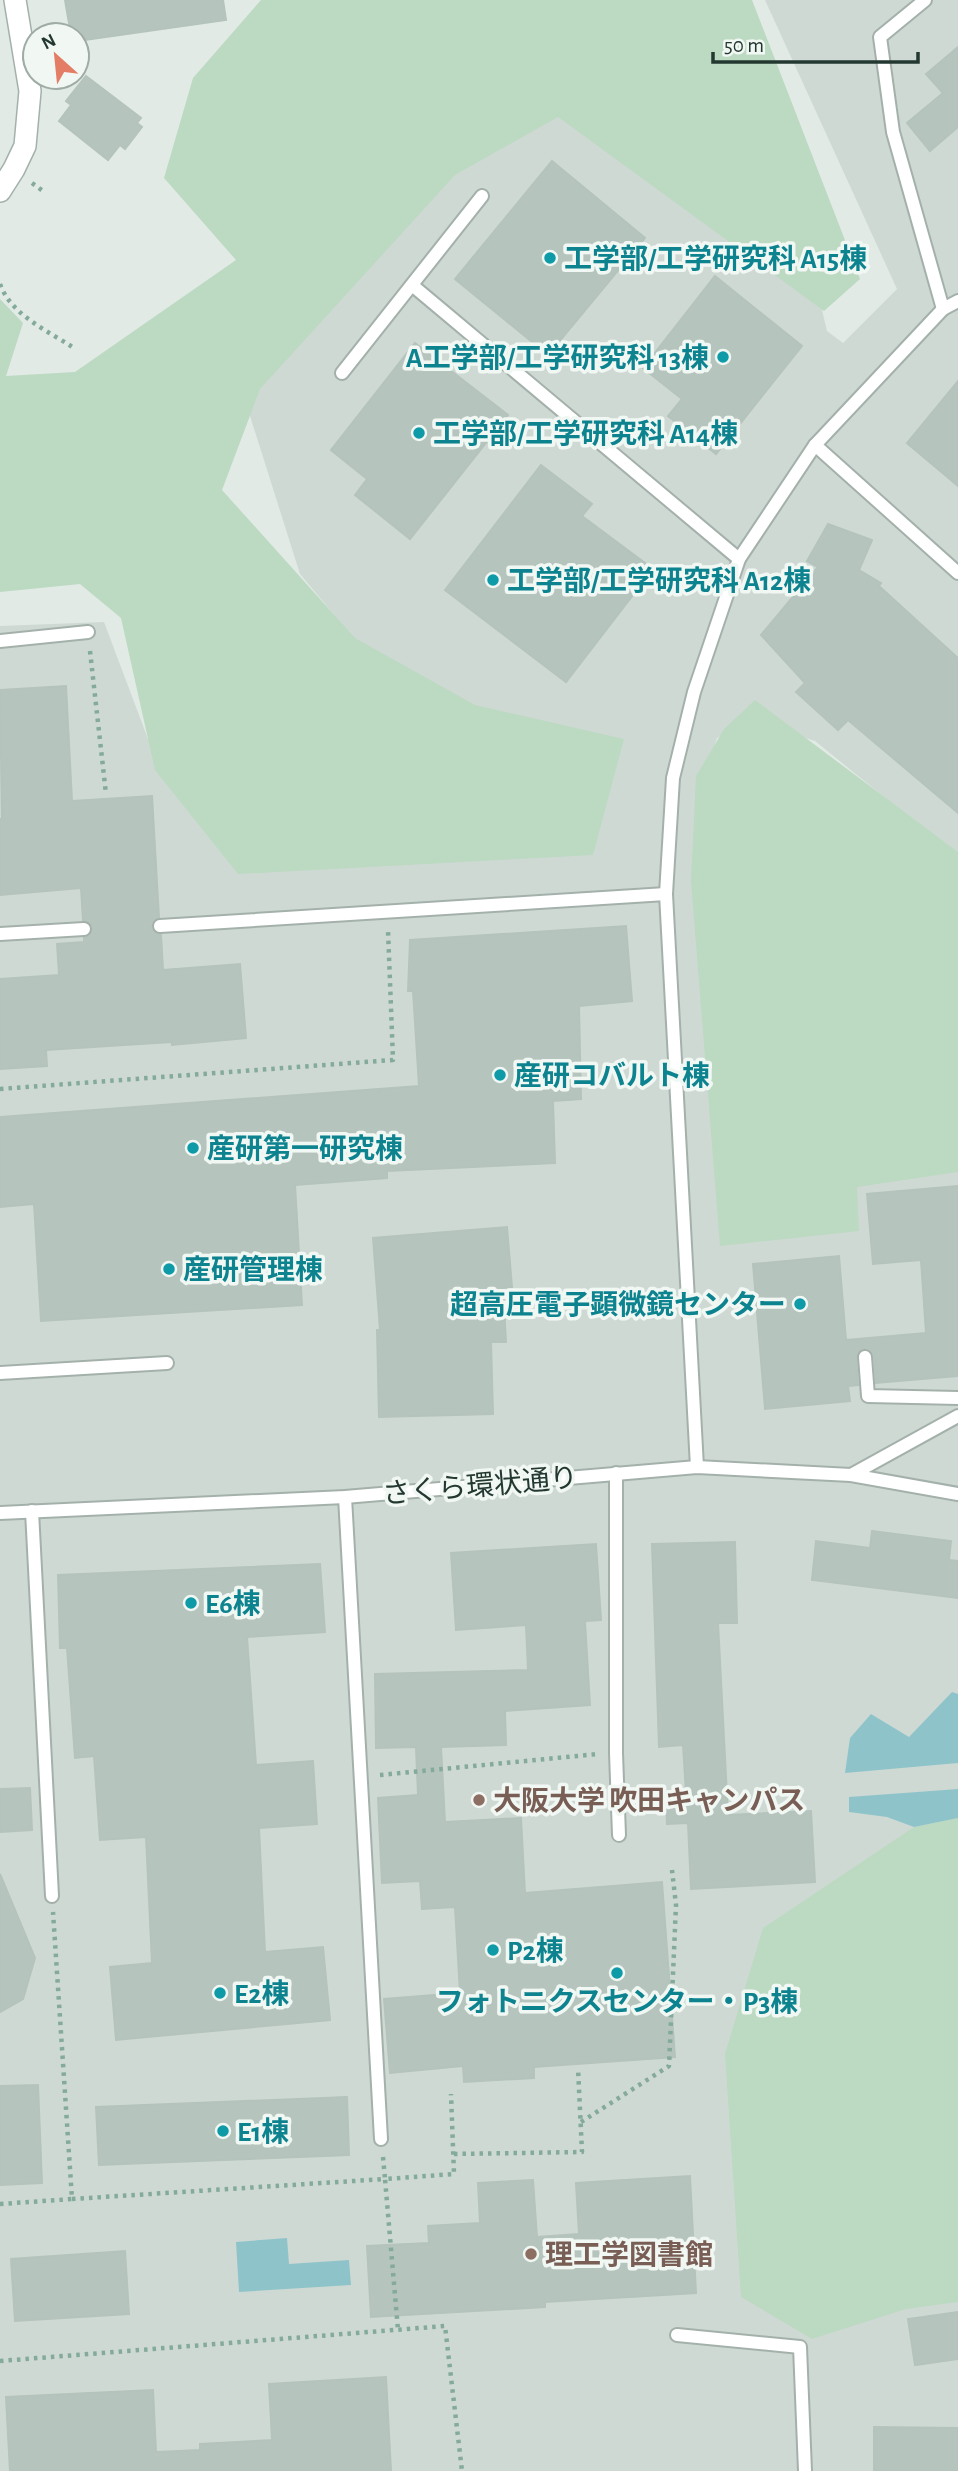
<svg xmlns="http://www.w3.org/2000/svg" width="958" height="2471" font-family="'Alegreya Sans','Noto Sans JP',sans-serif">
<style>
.built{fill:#cfd9d4}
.green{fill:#bcd9c2}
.water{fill:#8ec4c9}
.building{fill:#b6c4be;stroke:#b4c3bc;stroke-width:2}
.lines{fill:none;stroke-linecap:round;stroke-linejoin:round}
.lane-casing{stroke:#a4b1ab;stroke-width:16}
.street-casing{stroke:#a4b1ab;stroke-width:24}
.path{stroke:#84aa9c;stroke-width:4.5;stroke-dasharray:3.5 5;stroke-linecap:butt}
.lane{stroke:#fff;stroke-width:12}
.street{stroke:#fff;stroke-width:21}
.culture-dot{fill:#0f9aa8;stroke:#f1f7f3;stroke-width:2.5}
.education-dot{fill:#8d6e63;stroke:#f1f7f3;stroke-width:2.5}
.labels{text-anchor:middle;stroke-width:7;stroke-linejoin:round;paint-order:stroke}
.culture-label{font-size:28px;font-weight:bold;fill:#0d838f;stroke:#f1f7f3;text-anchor:start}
.street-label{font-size:28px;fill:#233831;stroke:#f1f7f3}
.education-label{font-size:28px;font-weight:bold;fill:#785e54;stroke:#f1f7f3;text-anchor:start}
</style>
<rect width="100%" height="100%" fill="#e1eae5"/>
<polygon class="built" points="765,0 958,0 958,857 815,741 748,720 717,738 706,770 958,1119 958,2471 0,2471 0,626 104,622 148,739 203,764 371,659 300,574 244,397 467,149 540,115 634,102 790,175 827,331 843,343 897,289"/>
<g class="green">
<polygon points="261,0 752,0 860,279 824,311 558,117 455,175 260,389 222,490 355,638 475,705 624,739 593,855 238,874 155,770 121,618 80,584 0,592 0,299 23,323 6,376 75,372 236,260 164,178 193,78"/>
<polygon points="755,700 958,852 958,1172 857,1187 859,1231 720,1246 691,881 696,776 724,729"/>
<polygon points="958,1818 958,2302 906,2309 812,2339 741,2297 725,2054 763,1928 914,1827"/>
</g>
<g class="water">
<polygon points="952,1692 958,1694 958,1763 845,1773 850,1738 871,1714 909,1737"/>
<polygon points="958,1789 958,1818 914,1827 887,1817 849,1812 849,1797"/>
<polygon points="287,2238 289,2264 349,2260 351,2285 239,2292 236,2242"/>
</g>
<g class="building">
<polygon points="65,0 223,0 226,20 77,41 77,35 71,35"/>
<polygon points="958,47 958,127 930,151 907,123 943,93 926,74"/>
<polygon points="86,76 141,118 137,123 142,127 125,149 120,145 108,160 59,121 71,105 66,101"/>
<polygon points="552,161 645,238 548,355 455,279"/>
<polygon points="715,276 802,346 716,454 668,416 682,399 643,368"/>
<polygon points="415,343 508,415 410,539 355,495 367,479 331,450"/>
<polygon points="958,381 958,486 907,443"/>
<polygon points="541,465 592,504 582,516 653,569 566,682 445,590"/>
<polygon points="828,524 872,540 859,570 881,583 879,586 958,658 958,813 848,720 838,730 796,692 805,683 761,635 818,567 807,561"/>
<polygon points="66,686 72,801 152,796 159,917 153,922 151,927 156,933 161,935 163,970 240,964 246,1038 172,1045 172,1042 46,1050 47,1066 0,1069 0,979 59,975 57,944 84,942 84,938 89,936 93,929 91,924 83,920 81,888 0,895 0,819 2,819 0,690"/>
<polygon points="626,926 632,1001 579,1006 581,1099 553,1101 555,1163 387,1171 387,1178 295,1185 302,1305 41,1321 34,1204 0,1207 0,1117 419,1086 413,991 408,991 410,940"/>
<polygon points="958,1186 958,1376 876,1383 874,1356 869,1349 864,1348 860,1350 856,1357 858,1385 848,1386 850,1401 765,1409 753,1264 839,1256 846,1340 926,1333 921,1260 873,1264 867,1194"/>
<polygon points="507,1227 512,1287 503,1288 506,1342 491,1342 493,1414 379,1417 377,1330 380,1330 373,1238"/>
<polygon points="872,1531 951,1541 949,1560 958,1561 958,1598 812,1580 816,1541 870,1548"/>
<polygon points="735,1542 737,1623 718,1623 728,1815 811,1811 815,1882 691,1889 688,1823 667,1824 666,1794 686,1793 683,1745 659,1747 652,1544"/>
<polygon points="596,1544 601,1620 585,1621 590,1705 505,1711 506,1745 441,1747 445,1822 521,1818 525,1893 662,1882 675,2057 534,2067 534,2078 464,2082 463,2066 390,2073 384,1999 460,1993 455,1907 422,1909 420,1881 382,1883 378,1798 418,1795 416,1747 376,1748 375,1674 528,1670 526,1625 456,1630 451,1553"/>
<polygon points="320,1564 325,1632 247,1637 256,1765 313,1761 317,1824 259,1828 265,1952 323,1947 330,2020 116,2040 110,1967 152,1963 146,1837 100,1840 94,1756 75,1758 67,1648 60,1648 58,1575"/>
<polygon points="30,1788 32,1830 0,1832 0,1789"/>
<polygon points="0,1874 35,1958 23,1999 0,2012"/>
<polygon points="38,2085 42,2183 0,2185 0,2086"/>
<polygon points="347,2097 349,2155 99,2165 96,2107"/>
<polygon points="690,2176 696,2293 545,2302 545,2307 371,2317 367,2246 429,2243 428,2226 480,2223 478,2183 533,2180 537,2237 579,2234 576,2183"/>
<polygon points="125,2251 129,2314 15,2321 11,2259"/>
<polygon points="958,2312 958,2359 915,2365 908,2319"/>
<polygon points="386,2377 391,2471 10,2471 6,2397 153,2390 156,2452 200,2450 200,2444 272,2440 269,2384"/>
<polygon points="874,2427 958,2428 958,2471 874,2471"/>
</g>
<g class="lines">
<defs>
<g id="lane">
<polyline points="925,0 880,37 893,132 943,309"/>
<polyline points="412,285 739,559"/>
<polyline points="342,373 482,196"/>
<polyline points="815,445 958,573"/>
<polyline points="0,641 88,632"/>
<polyline points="160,926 666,894"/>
<polyline points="0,934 84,929"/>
<polyline points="865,1357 868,1396 958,1398"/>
<polyline points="0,1373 167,1363"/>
<polyline points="697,1467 666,894 673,778 694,692 739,559 815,445 943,309 958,301"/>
<polyline points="616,1473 616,1753 619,1835"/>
<polyline points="851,1475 958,1416"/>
<polyline points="345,1497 381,2139"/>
<polyline points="32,1511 52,1896"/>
<polyline points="0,1513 345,1497 697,1467 851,1475 958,1494"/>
<polyline points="677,2335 800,2347 805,2471"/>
</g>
<polyline id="street" points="0,191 14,169 25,146 30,91 15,0"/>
</defs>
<use href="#lane" class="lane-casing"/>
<use href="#street" class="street-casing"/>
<g class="path">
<polyline points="32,183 43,191"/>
<path d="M0,284C11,315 48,331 74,348"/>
<polyline points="90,651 106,794"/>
<polyline points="0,1089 393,1060 388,930"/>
<polyline points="380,1775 598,1754"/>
<polyline points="581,2122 669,2066 676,1905 672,1870"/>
<polyline points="454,2154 582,2152 578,2068"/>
<polyline points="383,2157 385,2179 454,2174 451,2094"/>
<polyline points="72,2199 385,2179 398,2330"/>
<polyline points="0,2204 72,2199 53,1912"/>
<polyline points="0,2361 445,2326 462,2471"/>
</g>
<use href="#lane" class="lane"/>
<use href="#street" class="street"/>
</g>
<g class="culture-dot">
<circle cx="550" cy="258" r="7"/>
<circle cx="723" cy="357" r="7"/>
<circle cx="419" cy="433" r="7"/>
<circle cx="493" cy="580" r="7"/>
<circle cx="500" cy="1075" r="7"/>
<circle cx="193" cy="1148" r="7"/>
<circle cx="169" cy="1269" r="7"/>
<circle cx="800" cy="1304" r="7"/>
<circle cx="191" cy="1603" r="7"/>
<circle cx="493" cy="1950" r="7"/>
<circle cx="617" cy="1973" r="7"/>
<circle cx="220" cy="1993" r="7"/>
<circle cx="223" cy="2131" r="7"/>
</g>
<g class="education-dot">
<circle cx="479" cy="1800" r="7"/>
<circle cx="531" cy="2254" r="7"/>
</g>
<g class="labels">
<g class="culture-label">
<text x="564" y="268">工学部/工学研究科 A15棟</text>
<text x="709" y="367" text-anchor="end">A工学部/工学研究科 13棟</text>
<text x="433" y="443">工学部/工学研究科 A14棟</text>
<text x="507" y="590">工学部/工学研究科 A12棟</text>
<text x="514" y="1085">産研コバルト棟</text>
<text x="207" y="1158">産研第一研究棟</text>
<text x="183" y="1279">産研管理棟</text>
<text x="786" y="1314" text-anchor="end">超高圧電子顕微鏡センター</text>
<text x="205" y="1613">E6棟</text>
<text x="507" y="1960">P2棟</text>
<text x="234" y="2003">E2棟</text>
<text x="617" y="2011" text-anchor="middle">フォトニクスセンター・P3棟</text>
<text x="237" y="2141">E1棟</text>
</g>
<g class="street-label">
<text transform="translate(480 1485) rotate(-5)" y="10">さくら環状通り</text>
</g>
<g class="education-label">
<text x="493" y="1810">大阪大学 吹田キャンパス</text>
<text x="545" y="2264">理工学図書館</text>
</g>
</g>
<g transform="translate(56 56) rotate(333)"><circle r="33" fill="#f1f7f3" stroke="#9faba5" stroke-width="2"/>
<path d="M0-5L12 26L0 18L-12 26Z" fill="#e37d66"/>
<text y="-10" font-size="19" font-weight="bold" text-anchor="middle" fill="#233831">N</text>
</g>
<path d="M713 52v10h205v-10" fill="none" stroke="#233831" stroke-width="3.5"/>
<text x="724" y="52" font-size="21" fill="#233831" stroke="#f1f7f3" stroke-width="5" paint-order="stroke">50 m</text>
</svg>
